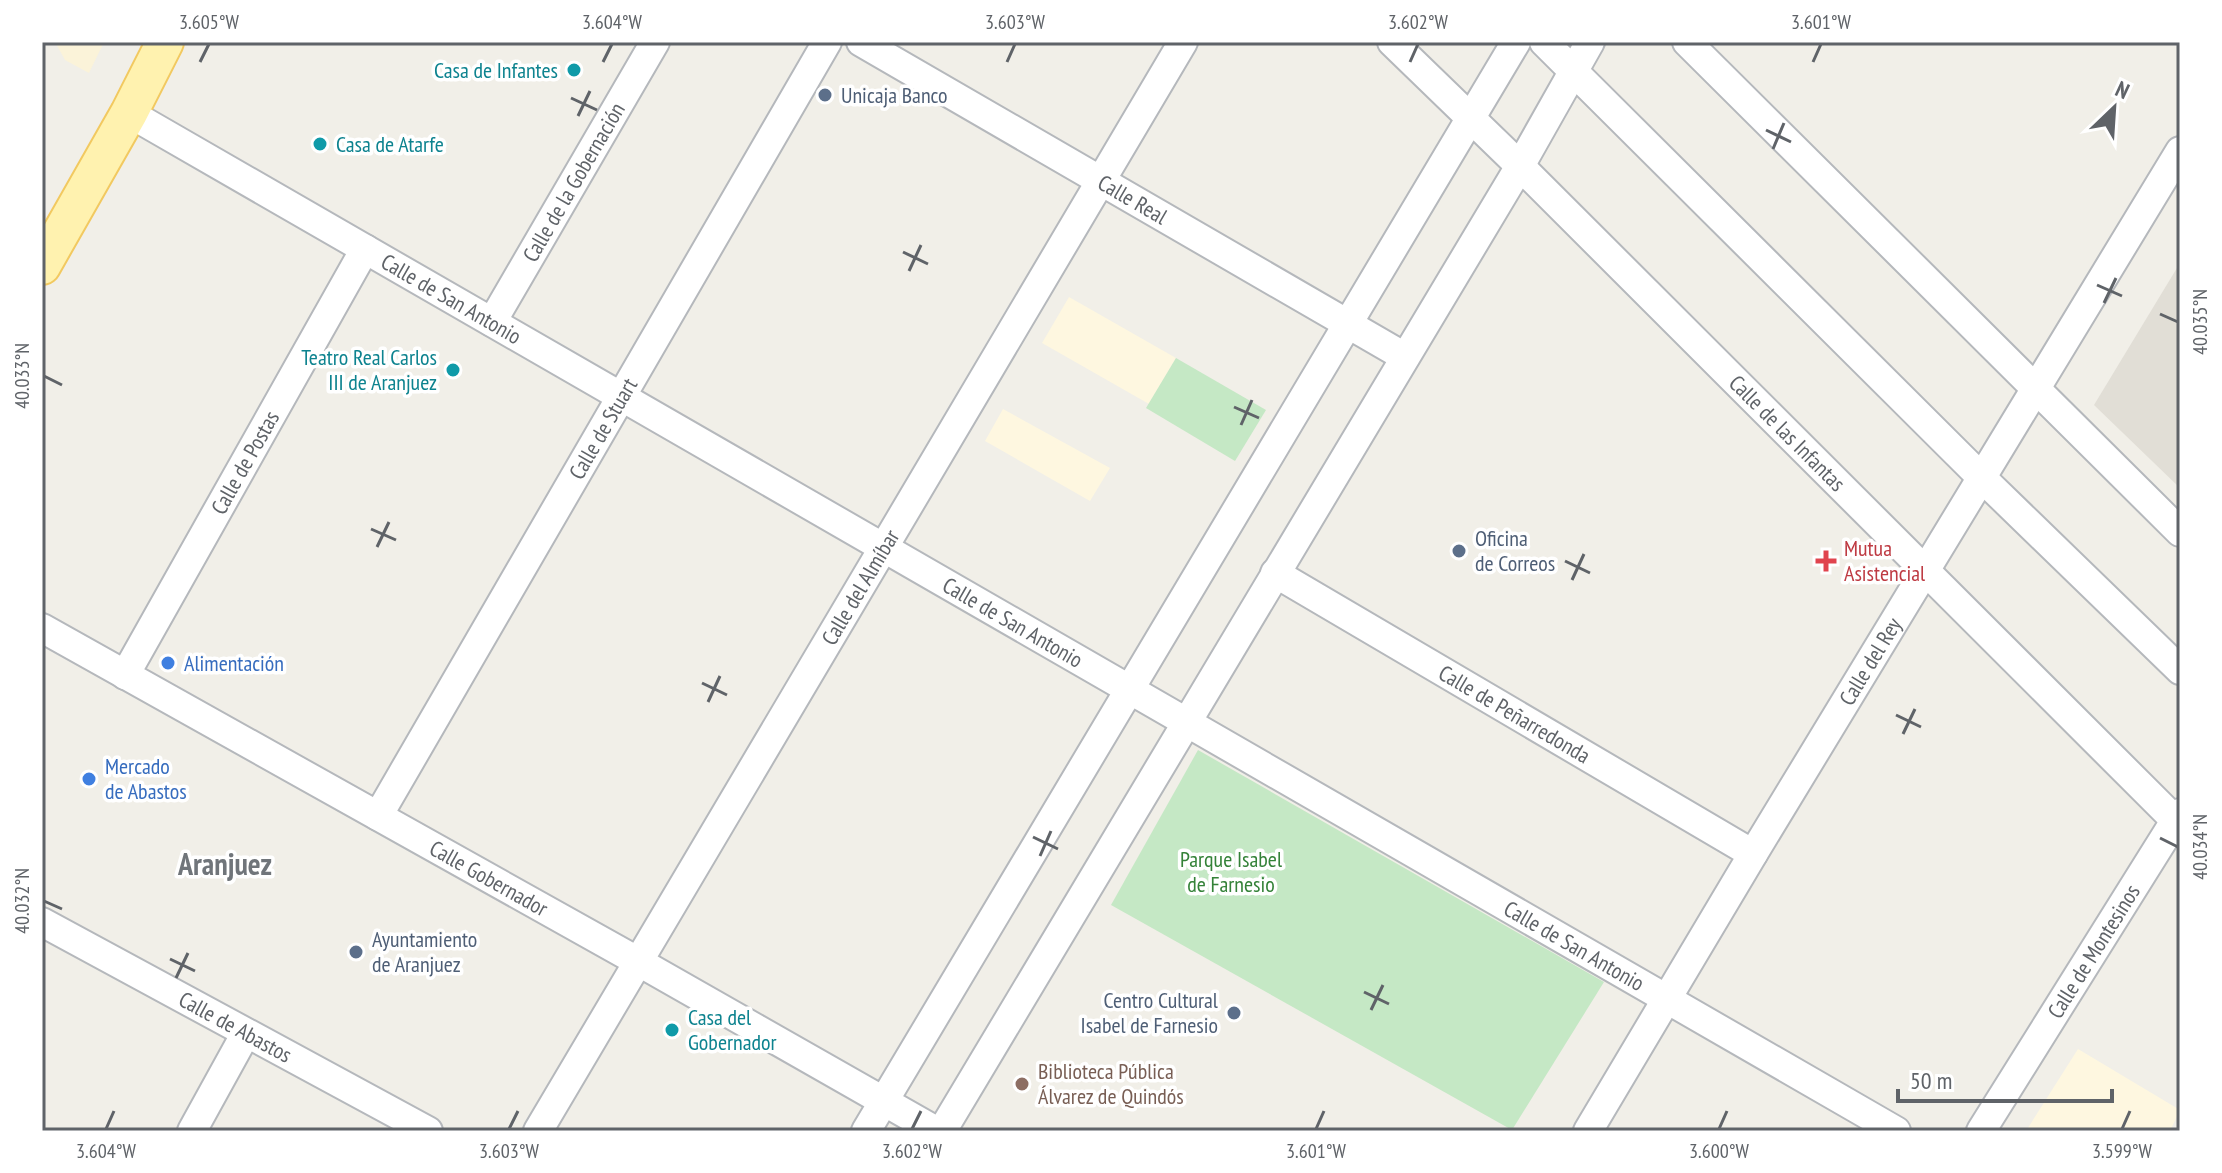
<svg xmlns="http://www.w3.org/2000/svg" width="2222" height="1173" font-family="'PT Sans Narrow',sans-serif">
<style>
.commercial{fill:#fef7e0}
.education{fill:#e1ded6}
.green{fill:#c5e8c5}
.sand{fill:#fbf3d9}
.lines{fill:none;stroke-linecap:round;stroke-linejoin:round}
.minor-casing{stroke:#b5b8bc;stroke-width:32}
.major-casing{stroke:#f2c960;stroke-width:40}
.minor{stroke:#fff;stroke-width:28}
.major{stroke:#fff2af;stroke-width:36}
.ticks{fill:none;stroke:#5f6368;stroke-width:3}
.culture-dot{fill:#0f9aa8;stroke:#fff;stroke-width:3}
.service-dot{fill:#5c6f8a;stroke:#fff;stroke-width:3}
.health-dot{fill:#e0444e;stroke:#fff;stroke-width:3}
.shop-dot{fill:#3f7fe0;stroke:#fff;stroke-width:3}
.education-dot{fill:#8d6e63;stroke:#fff;stroke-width:3}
.labels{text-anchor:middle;stroke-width:7;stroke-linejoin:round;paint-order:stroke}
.culture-label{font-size:22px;fill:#0d838f;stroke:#fff;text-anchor:end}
.service-label{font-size:22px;fill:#4e5e75;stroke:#fff;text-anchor:start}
.street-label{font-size:22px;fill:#5f6368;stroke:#fff}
.health-label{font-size:22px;fill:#be3a42;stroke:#fff;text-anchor:start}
.shop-label{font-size:22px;fill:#366cbe;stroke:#fff;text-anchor:start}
.park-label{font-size:22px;fill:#348238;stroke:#fff}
.education-label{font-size:22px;fill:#785e54;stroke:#fff;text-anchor:start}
.district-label{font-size:30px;font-weight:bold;fill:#70757a;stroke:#fff}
.neatline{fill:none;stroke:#5f6368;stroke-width:3}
.ticks-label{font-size:20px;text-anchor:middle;fill:#5f6368}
</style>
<rect width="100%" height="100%" fill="#f1efe8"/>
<g class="commercial">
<polygon points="1069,297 1176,358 1149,404 1042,343"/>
<polygon points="1003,409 1110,468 1090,501 985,441"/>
<polygon points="2078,1049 2180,1110 2170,1131 2026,1131"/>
</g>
<polygon class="education" points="2180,263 2180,488 2094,405"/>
<g class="green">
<polygon points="1176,358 1266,410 1235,461 1146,408"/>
<polygon points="1198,750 1604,982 1512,1130 1111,905"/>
</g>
<polygon class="sand" points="55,42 104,42 89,73 65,60"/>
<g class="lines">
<defs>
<g id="minor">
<path id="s1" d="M861,42L1405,357"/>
<path id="s2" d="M1392,42L1520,166L2180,825"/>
<polyline points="1544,42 1981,477 2180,670"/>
<polyline points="1687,42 2180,532"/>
<path id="s3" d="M129,113L1896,1131"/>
<path id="s4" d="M492,322L655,42"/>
<path id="s5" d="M1275,573L1753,854"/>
<path id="s6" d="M42,628L639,962L936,1131"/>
<path id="s7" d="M125,675L365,249"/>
<path id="s8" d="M378,816L827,42"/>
<path id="s9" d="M42,922L428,1131"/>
<polyline points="192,1131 246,1033"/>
<path id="s10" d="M538,1131L1183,42"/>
<polyline points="866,1131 1516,42"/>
<polyline points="942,1131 1520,166 1590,42"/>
<path id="s11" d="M1588,1131L1753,854L2180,151"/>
<path id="s12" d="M1981,1131L2180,813"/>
</g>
<polyline id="major" points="42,266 129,113 165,42"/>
</defs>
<use href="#minor" class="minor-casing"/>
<use href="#major" class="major-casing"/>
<use href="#minor" class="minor"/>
<use href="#major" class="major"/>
</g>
<path class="ticks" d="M200,62L209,44M603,62L612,44M1007,62L1015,44M1410,62L1418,44M1813,62L1821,44M571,98L597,110M578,116L590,91M1766,130L1791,142M1773,149L1784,123M903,252L928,264M909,271L921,245M2097,285L2122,296M2104,303L2116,278M2160,314L2178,322M44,376L62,385M1234,407L1259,418M1241,425L1252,400M371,529L396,540M377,547L389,522M1565,561L1590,573M1572,580L1584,554M702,683L727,695M708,702L720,676M1896,715L1921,727M1903,734L1915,709M1033,837L1058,849M2160,838L2178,847M1040,856L1051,831M44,901L62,909M170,959L195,971M176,978L188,953M1364,992L1389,1004M1371,1010L1383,985M106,1129L114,1111M509,1129L518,1111M912,1129L921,1111M1316,1129L1324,1111M1719,1129L1727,1111M2122,1129L2130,1111"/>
<g class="culture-dot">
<circle cx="574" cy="70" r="8"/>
<circle cx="320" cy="144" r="8"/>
<circle cx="453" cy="370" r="8"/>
<circle cx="672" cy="1030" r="8"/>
</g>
<g class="service-dot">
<circle cx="825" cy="95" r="8"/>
<circle cx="1459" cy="551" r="8"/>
<circle cx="356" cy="952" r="8"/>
<circle cx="1234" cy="1013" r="8"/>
</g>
<path class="health-dot" d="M1822 549h8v8h8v8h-8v8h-8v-8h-8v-8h8z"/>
<g class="shop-dot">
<circle cx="168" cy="663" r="8"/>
<circle cx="89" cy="779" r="8"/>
</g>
<circle class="education-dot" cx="1022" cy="1084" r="8"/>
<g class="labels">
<g class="culture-label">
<text x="558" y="78">Casa de Infantes</text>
<text x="336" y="152" text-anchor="start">Casa de Atarfe</text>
<text x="437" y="365">Teatro Real Carlos<tspan x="437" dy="25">III de Aranjuez</tspan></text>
<text x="688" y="1025" text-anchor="start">Casa del<tspan x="688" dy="25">Gobernador</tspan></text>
</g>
<g class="service-label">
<text x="841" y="103">Unicaja Banco</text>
<text x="1475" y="546">Oficina<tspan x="1475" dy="25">de Correos</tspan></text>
<text x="372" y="947">Ayuntamiento<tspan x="372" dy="25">de Aranjuez</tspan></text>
<text x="1218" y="1008" text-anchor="end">Centro Cultural<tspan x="1218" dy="25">Isabel de Farnesio</tspan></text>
</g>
<g class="street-label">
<text dy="8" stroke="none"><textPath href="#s4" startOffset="162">Calle de la Gobernación</textPath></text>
<text dy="8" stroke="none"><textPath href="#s1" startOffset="314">Calle Real</textPath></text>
<text dy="8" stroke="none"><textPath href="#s3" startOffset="372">Calle de San Antonio</textPath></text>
<text dy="8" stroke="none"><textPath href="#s8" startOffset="448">Calle de Stuart</textPath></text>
<text dy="8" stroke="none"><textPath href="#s2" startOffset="556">Calle de las Infantas</textPath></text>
<text dy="8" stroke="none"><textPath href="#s7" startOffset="244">Calle de Postas</textPath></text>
<text dy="8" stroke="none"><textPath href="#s10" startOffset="632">Calle del Almíbar</textPath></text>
<text dy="8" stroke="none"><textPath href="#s3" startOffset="1020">Calle de San Antonio</textPath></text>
<text dy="8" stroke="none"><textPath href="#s11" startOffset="548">Calle del Rey</textPath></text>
<text dy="8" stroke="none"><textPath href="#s5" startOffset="278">Calle de Peñarredonda</textPath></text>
<text dy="8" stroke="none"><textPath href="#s6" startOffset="512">Calle Gobernador</textPath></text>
<text dy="8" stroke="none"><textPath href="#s3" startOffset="1668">Calle de San Antonio</textPath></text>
<text dy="8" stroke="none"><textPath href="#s12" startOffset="212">Calle de Montesinos</textPath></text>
<text dy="8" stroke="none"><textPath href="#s9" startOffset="220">Calle de Abastos</textPath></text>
</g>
<g class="health-label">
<text x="1844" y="556">Mutua<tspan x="1844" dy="25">Asistencial</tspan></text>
</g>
<g class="shop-label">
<text x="184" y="671">Alimentación</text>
<text x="105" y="774">Mercado<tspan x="105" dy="25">de Abastos</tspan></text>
</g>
<g class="park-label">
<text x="1231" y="867">Parque Isabel<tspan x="1231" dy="25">de Farnesio</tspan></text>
</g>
<g class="education-label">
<text x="1038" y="1079">Biblioteca Pública<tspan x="1038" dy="25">Álvarez de Quindós</tspan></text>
</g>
<g class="district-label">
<text x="225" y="875">Aranjuez</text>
</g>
</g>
<rect width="2222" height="1173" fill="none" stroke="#ffffff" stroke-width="88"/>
<g transform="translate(2114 108) rotate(25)" stroke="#ffffff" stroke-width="6" paint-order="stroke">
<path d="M0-6L14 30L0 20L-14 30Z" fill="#5f6368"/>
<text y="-12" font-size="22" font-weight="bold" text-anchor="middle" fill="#5f6368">N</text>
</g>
<path d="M1898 1089v12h214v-12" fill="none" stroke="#5f6368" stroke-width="4"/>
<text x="1910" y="1089" font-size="24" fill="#5f6368" stroke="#ffffff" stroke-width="6" paint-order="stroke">50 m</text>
<rect x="44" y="44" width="2134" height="1085" class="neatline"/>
<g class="ticks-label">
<text x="209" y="29">3.605°W</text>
<text x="612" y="29">3.604°W</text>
<text x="1015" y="29">3.603°W</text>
<text x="1418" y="29">3.602°W</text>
<text x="1821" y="29">3.601°W</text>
<text transform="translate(2200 322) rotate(-90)" y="7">40.035°N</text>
<text transform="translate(22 376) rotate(-90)" y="7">40.033°N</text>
<text transform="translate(2200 847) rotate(-90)" y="7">40.034°N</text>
<text transform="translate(22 901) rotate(-90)" y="7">40.032°N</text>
<text x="106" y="1158">3.604°W</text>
<text x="509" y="1158">3.603°W</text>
<text x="912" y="1158">3.602°W</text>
<text x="1316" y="1158">3.601°W</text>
<text x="1719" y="1158">3.600°W</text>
<text x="2122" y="1158">3.599°W</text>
</g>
</svg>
